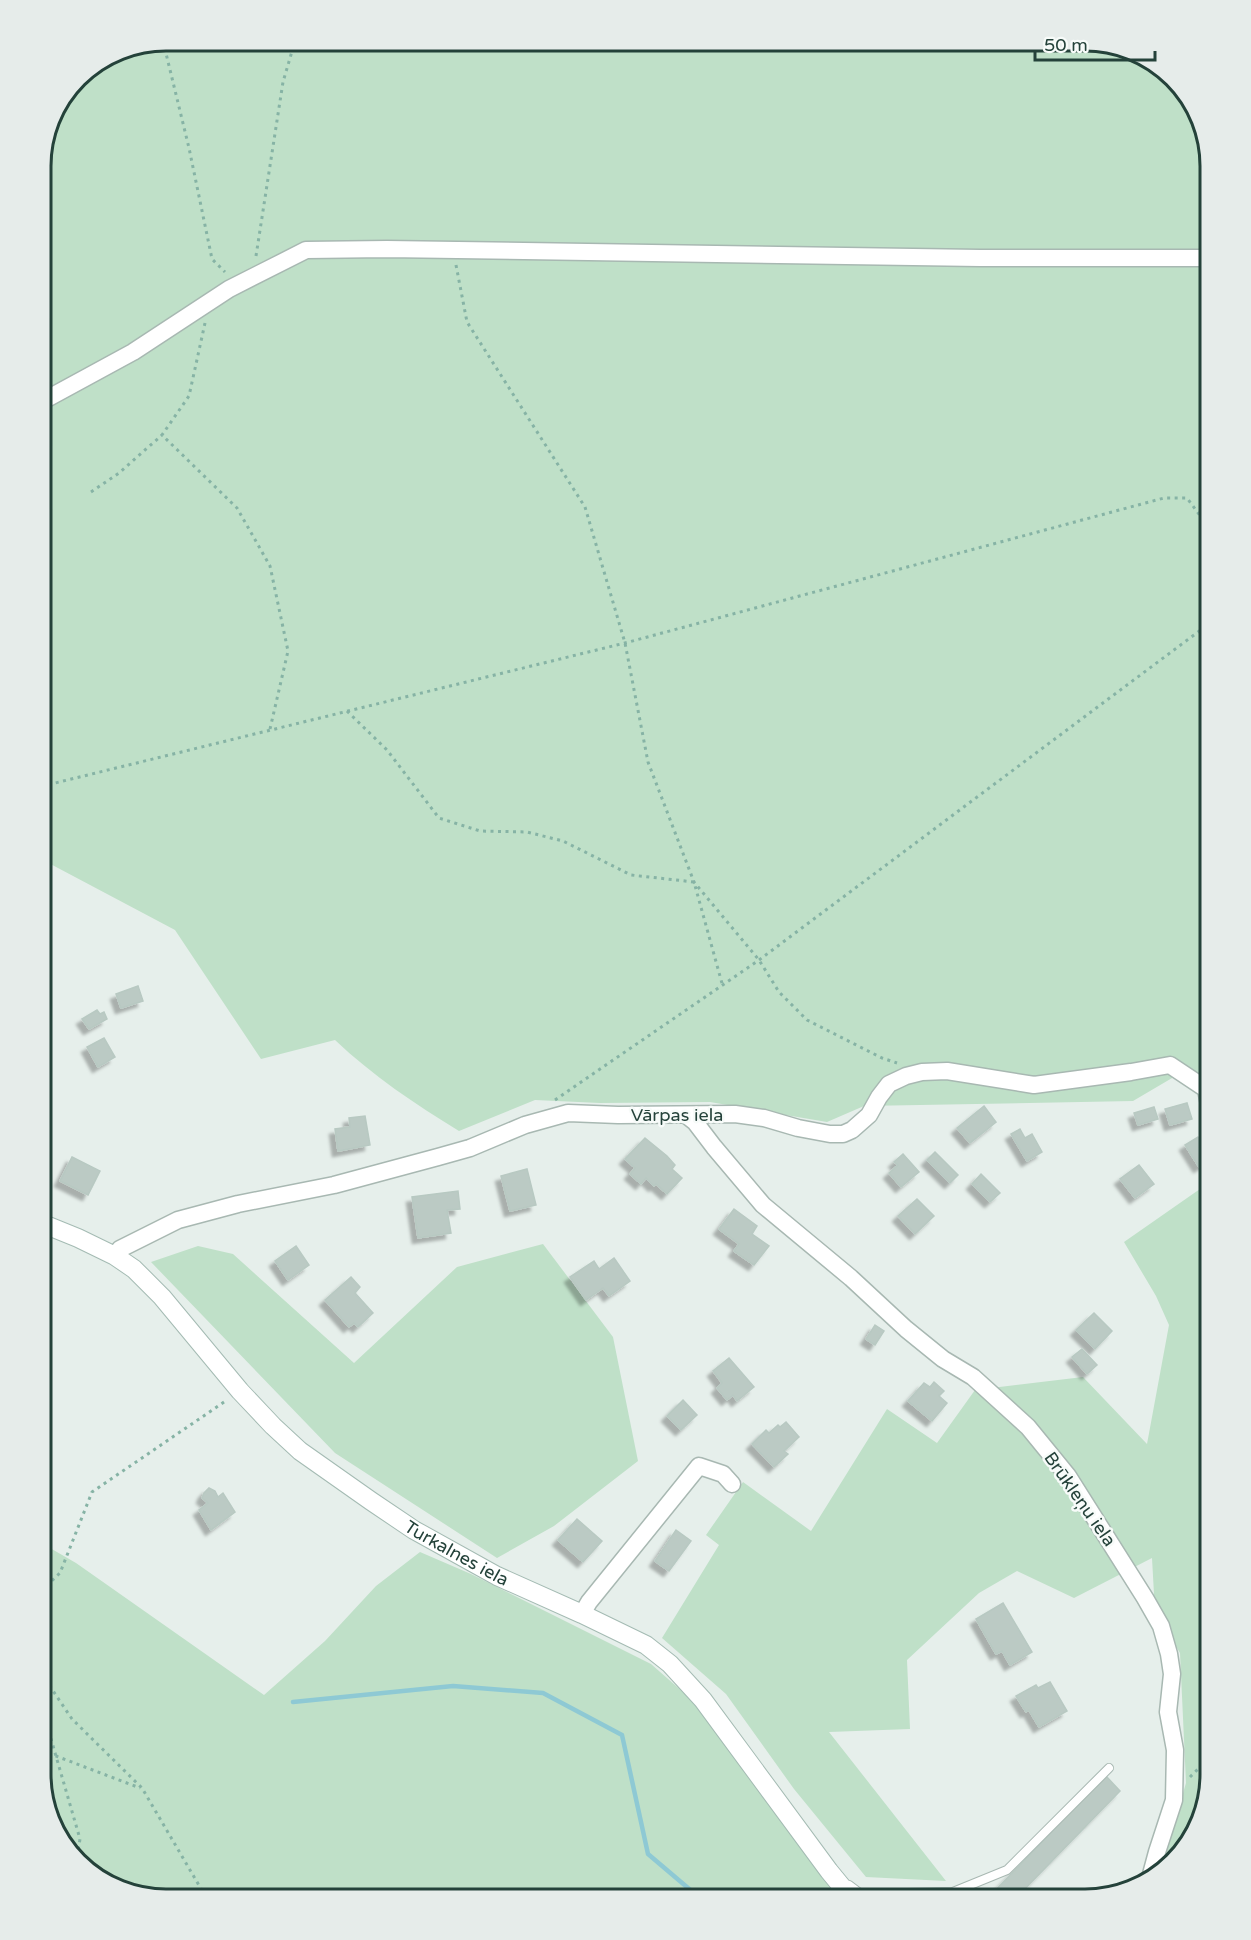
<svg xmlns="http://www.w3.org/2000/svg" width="1251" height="1940" font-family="'Varela Round',sans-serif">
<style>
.green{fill:#bfe0c8}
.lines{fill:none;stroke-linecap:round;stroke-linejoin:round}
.stream{stroke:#8ec9d4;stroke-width:4.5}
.building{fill:#bbcac4;stroke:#b8c9c2;stroke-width:1.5;filter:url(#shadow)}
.lane-casing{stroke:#a8b8b2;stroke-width:10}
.street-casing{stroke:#a8b8b2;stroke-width:19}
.secondary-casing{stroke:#a4bbb3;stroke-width:20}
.path{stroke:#86b3a5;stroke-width:3;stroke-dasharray:3 4.5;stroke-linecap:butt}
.lane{stroke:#fff;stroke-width:8}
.street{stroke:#fff;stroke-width:16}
.secondary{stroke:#fff;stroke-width:18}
.labels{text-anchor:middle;stroke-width:5;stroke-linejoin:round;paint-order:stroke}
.street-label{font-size:18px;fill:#24423a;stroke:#f7fbf9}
.rim{fill:none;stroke:#24423a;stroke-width:3}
</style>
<defs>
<filter id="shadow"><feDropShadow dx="-5.5" dy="5.5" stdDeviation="1.5" flood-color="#0004"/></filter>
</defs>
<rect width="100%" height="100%" fill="#e6efeb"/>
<g class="green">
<path d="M166,41H1094L1155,62L1197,110L1210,166V1108L1184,1071L1133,1101L864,1106L827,1122L710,1102L600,1103L535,1100L459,1131C415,1104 373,1076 335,1040L261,1059L175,930L41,859V158L50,118L77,77L118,50Z"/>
<polygon points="1210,1182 1210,1774 1190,1843 1161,1869 1186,1783 1180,1653 1155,1612 1152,1558 1074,1598 1017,1571 979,1593 907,1660 910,1729 829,1732 946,1881 866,1877 794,1789 726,1694 662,1638 719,1545 706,1535 743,1482 811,1531 887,1409 937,1443 975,1390 1083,1377 1147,1444 1169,1325 1156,1296 1124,1242"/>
<polygon points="543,1244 613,1337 638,1461 554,1526 497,1558 335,1453 151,1262 198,1246 233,1254 354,1363 457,1267"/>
<polygon points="50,1548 76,1563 264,1695 325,1641 376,1586 420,1552 471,1574 651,1664 708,1714 848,1899 158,1899 97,1879 54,1830 41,1774 41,1556"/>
</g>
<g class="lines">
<polyline class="stream" points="293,1702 453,1686 543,1693 622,1735 648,1854 701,1899"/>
</g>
<g class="building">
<polygon points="138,986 143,1001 121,1008 116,994"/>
<polygon points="97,1010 100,1014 104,1012 107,1019 89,1029 82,1019"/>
<polygon points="104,1038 115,1057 98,1067 87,1047"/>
<polygon points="1187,1103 1192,1119 1170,1125 1165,1109"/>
<polygon points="984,1106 996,1122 970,1143 957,1128"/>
<polygon points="1154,1107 1158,1119 1138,1125 1134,1113"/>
<polygon points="365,1116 370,1145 338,1151 335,1129 350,1127 349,1118"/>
<polygon points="1020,1129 1025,1138 1032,1134 1042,1152 1027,1161 1011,1134"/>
<polygon points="1198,1137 1210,1158 1210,1160 1199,1167 1185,1145"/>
<polygon points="645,1138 667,1156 675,1165 672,1169 682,1178 667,1194 656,1184 654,1186 646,1178 641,1184 630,1174 635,1168 625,1159"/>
<polygon points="935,1152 958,1175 950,1183 927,1160"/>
<polygon points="903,1154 919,1172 901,1187 889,1173 898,1165 894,1162"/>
<polygon points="72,1157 100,1171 88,1195 60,1181"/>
<polygon points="1139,1165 1154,1184 1135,1198 1120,1179"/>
<polygon points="527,1169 536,1205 510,1211 501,1176"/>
<polygon points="981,1174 1000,1193 990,1202 972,1184"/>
<polygon points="458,1191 460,1209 447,1210 451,1233 418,1238 412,1197"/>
<polygon points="917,1199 934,1216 915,1234 898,1216"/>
<polygon points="734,1209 757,1226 752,1234 769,1246 754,1265 734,1251 739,1244 719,1229"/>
<polygon points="296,1246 309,1265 288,1280 275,1261"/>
<polygon points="614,1258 630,1281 609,1296 603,1288 586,1300 570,1277 594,1261 599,1269"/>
<polygon points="351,1277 360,1287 355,1293 373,1313 358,1327 354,1323 349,1327 325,1300"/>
<polygon points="1094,1313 1112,1331 1095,1349 1076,1330"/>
<polygon points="875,1325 884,1331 875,1345 866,1339"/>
<polygon points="1082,1349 1097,1365 1087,1374 1072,1357"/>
<polygon points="729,1358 754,1387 737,1401 733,1395 727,1400 717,1388 722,1383 713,1371"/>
<polygon points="934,1382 944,1391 939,1396 947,1403 932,1421 908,1401 924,1383 930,1387"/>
<polygon points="683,1400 697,1415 681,1430 667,1416"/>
<polygon points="786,1422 799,1437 784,1451 788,1454 774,1467 752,1444 766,1430 769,1433 778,1425 780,1427"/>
<polygon points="209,1488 215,1491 218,1497 223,1493 235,1512 211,1530 199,1510 208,1503 202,1498 204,1493"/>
<polygon points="577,1519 602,1541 583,1562 558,1540"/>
<polygon points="676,1530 691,1541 669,1571 655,1561"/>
<polygon points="1003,1603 1032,1652 1010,1665 1002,1651 996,1654 976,1619"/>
<polygon points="1050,1682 1067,1711 1039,1727 1029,1710 1026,1712 1016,1696 1036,1685 1038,1688"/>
<polygon points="1106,1776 1120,1791 1015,1899 987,1899"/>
</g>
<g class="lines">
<defs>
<polyline id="lane" points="849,1885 861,1894 953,1892 1007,1870 1109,1768"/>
<g id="street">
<polyline points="41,402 133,352 229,289 306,250 387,249 980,258 1210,258"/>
<polyline points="686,1115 695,1122 714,1147 763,1205 851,1278 906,1329 943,1359 973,1377 1028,1427 1068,1476 1145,1598 1161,1626 1169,1654 1172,1674 1168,1712 1175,1750 1174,1800 1157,1852 1150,1878"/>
<polyline points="115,1256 120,1249 178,1220 238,1204 334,1185 438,1157 470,1148 525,1125 568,1113 618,1115 735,1114 764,1118 798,1128 830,1134 843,1134 852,1130 869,1115 879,1097 889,1084 906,1076 922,1072 947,1071 1034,1085 1131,1072 1170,1065 1206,1089 1210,1110"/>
<polyline points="582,1614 589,1602 699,1466 723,1474 732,1484"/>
</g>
<g id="secondary">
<path id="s1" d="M41,1223L78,1238L115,1256L134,1269L162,1297L240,1391L273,1426L300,1451L371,1501L414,1530L497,1576L582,1614L646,1645L670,1664L703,1700L829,1871L852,1899"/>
</g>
</defs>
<use href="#lane" class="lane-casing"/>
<use href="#street" class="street-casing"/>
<use href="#secondary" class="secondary-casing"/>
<g class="path">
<polyline points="163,41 189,148 212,259 225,272"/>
<polyline points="256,256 283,82 295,41"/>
<polyline points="456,265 467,322 585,507 625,643 648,762 694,882 759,960 779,992 807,1020 882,1058 897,1063"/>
<polyline points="205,323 189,396 162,435 237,508 270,566 288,651 270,729"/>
<polyline points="91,492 119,473 162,435"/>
<polyline points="347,711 387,750 439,818 480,831 527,832 563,841 631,875 694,882 723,987"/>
<polyline points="41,785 47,785 625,643 1164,498 1187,498 1210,529"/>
<polyline points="555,1100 759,960 1210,623"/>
<polyline points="41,1591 60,1573 92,1492 227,1400"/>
<polyline points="41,1673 72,1719 142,1788 207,1899"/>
<polyline points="41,1710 49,1732 80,1839 77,1857"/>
<polyline points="41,1752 56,1756 140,1788"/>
<polyline points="1190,1777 1210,1757"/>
</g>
<use href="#lane" class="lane"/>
<use href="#street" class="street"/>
<use href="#secondary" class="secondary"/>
</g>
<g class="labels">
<g class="street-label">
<text x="677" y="1121">Vārpas iela</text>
<text transform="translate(1080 1499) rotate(55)" y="6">Brūkleņu iela</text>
<text dy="6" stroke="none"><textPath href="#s1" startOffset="538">Turkalnes iela</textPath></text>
</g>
</g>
<path d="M0 0H1251V1940H0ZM166 51H1085A115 115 0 0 1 1200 166V1774A115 115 0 0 1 1085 1889H166A115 115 0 0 1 51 1774V166A115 115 0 0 1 166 51Z" fill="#e6ecea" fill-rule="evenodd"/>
<path class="rim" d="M166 51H1085A115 115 0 0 1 1200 166V1774A115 115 0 0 1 1085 1889H166A115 115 0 0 1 51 1774V166A115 115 0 0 1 166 51Z"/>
<path d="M1035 51v9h120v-9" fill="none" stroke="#24423a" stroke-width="3"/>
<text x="1044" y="51" font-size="18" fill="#24423a" stroke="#f7fbf9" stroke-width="4.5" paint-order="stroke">50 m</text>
</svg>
